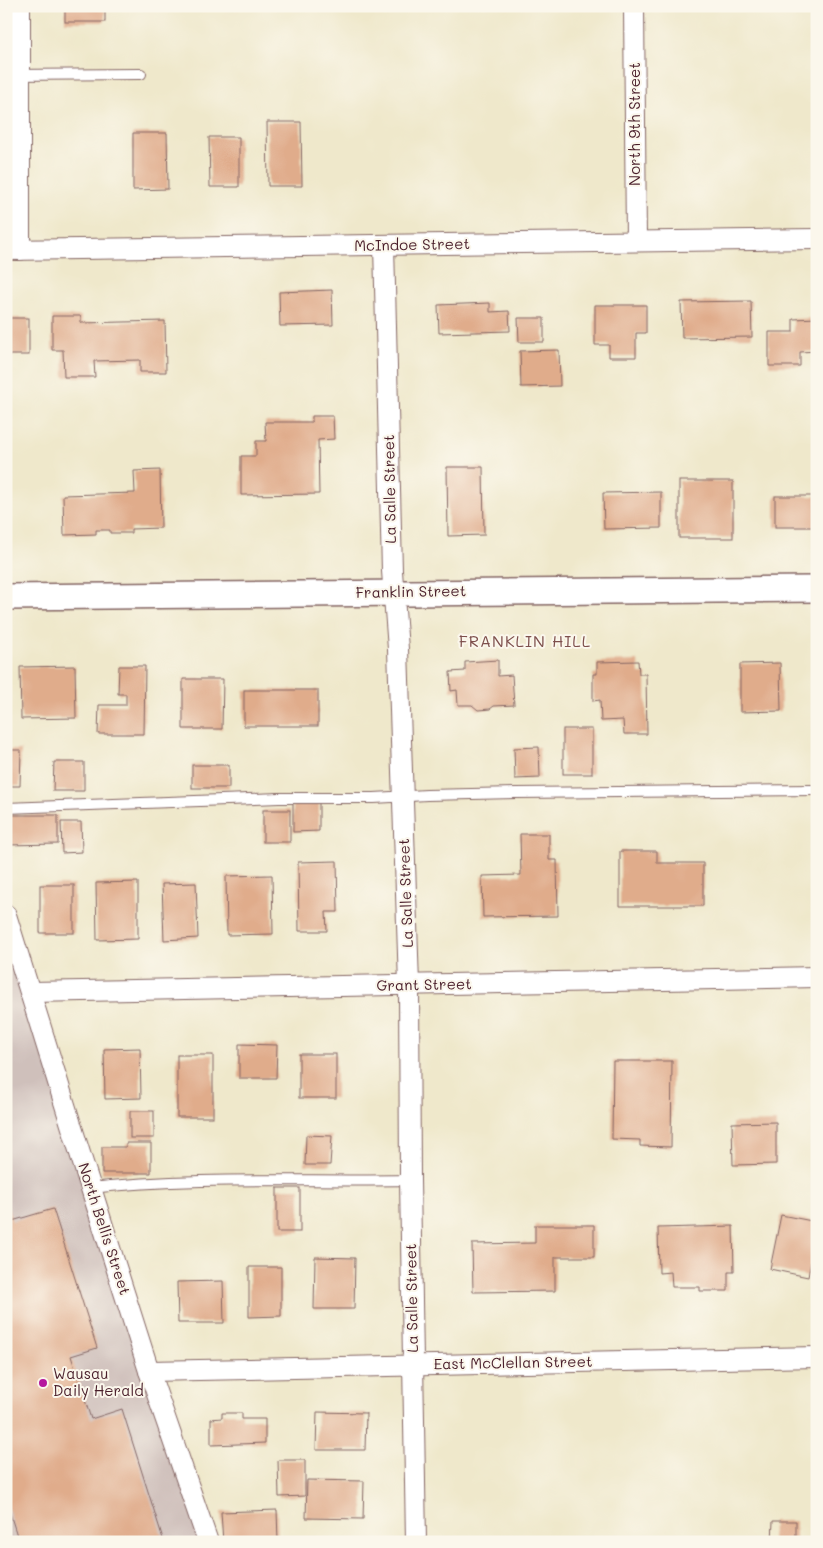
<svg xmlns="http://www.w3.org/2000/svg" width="823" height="1548" font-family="Mali,sans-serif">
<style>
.industrial{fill:#cfc0bb}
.building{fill:#e0ac8b}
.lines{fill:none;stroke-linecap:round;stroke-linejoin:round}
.service-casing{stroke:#846563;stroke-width:12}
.minor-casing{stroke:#846563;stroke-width:22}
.tertiary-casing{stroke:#846563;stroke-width:28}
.service{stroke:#fff;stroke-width:10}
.minor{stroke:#fff;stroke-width:20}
.tertiary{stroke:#fff;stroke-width:25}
.poi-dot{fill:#b5179e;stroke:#fbf7ec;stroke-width:2}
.labels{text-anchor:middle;stroke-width:4;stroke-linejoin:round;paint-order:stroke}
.street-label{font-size:15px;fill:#4a1f2b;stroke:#fbf7ec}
.poi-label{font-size:15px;fill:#4a1f2b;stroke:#fbf7ec;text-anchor:start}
.neighbourhood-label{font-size:16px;letter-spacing:1px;fill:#7e504d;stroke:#fbf7ec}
</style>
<rect width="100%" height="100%" fill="#fbf7ec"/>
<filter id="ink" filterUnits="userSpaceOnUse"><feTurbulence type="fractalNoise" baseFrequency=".02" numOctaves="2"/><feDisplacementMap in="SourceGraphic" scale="10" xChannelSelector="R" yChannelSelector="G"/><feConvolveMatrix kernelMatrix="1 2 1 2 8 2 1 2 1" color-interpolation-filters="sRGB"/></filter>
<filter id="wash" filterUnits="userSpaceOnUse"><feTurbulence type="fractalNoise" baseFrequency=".0096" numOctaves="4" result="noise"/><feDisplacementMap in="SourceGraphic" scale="20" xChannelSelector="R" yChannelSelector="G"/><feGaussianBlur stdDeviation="1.12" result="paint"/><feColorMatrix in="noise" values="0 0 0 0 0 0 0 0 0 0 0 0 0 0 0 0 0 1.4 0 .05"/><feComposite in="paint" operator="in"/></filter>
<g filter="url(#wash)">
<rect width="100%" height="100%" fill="#efe8cb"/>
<polygon class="industrial" points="6,915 208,1542 6,1542"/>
<g id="blocks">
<g class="building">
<rect x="65" y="6" width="40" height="16"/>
<polygon points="267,122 301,122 302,186 268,186"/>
<polygon points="133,133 167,133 168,189 133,190"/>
<polygon points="209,137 239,137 239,187 210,187"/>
<polygon points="332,290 333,325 280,326 279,292"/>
<polygon points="751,301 752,337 682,338 681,302"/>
<polygon points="490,303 490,312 509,311 510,331 439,333 438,305"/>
<polygon points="595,305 646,305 646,333 636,333 636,357 609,357 609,345 595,345"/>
<polygon points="52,316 81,316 81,323 165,321 166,372 140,372 140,360 94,361 95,377 64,377 63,350 52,350"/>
<rect x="6" y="318" width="23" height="37"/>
<polygon points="518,318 544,318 544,342 519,342"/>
<polygon points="817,318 817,351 800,352 800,366 769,366 769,332 793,332 793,319"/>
<polygon points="559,350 560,386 521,387 520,351"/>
<polygon points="312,416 333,416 334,439 318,440 319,494 241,495 241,456 256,456 256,441 266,441 265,422 312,422"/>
<polygon points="447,467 483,467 484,535 448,536"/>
<polygon points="160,470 161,528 131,529 131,533 110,533 110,530 96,530 96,534 64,535 63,495 135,493 134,471"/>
<rect x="679" y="481" width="54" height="57"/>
<polygon points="661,492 661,528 604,529 603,493"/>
<rect x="775" y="496" width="42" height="31"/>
<polygon points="498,660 498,676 512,675 514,705 494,706 490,709 478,710 472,705 458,705 457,690 451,691 450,672 465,671 465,662"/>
<polygon points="638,661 639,674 646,674 647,734 624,734 623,720 601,721 600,700 593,701 593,674 597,674 597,662"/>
<polygon points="780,663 781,711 740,712 740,664"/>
<polygon points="75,666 76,718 21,719 20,667"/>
<polygon points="119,666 145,666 144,734 98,734 99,705 126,705 126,694 118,694"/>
<polygon points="183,679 223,679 222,729 183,729"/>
<rect x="244" y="690" width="74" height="36"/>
<rect x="563" y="729" width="29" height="45"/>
<polygon points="539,747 540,778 515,779 514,748"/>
<polygon points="6,750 21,750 20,786 6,786"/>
<polygon points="54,762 84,762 84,791 53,791"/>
<rect x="192" y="765" width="37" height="23"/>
<polygon points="319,802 319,831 293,832 293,803"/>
<rect x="263" y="810" width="27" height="32"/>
<polygon points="6,815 58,815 58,844 6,845"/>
<polygon points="61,822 81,822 82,852 62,853"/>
<polygon points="520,834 549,834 549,860 557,860 558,916 483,917 482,876 521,875"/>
<polygon points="620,851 657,851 657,863 703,863 703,906 620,906"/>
<polygon points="337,861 338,912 326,912 327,931 299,931 298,862"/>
<polygon points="272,875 273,934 227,935 226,876"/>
<polygon points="138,882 138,939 97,940 96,883"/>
<polygon points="196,883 198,938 164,940 162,884"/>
<rect x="40" y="885" width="34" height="48"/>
<polygon points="239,1044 277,1045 276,1078 239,1078"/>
<polygon points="140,1048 141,1098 105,1099 104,1049"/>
<rect x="299" y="1054" width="37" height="44"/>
<rect x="177" y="1055" width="36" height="62"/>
<polygon points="613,1061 672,1061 671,1147 640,1146 640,1140 612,1139"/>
<rect x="130" y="1111" width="24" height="27"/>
<polygon points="776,1122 776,1164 733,1165 732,1123"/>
<polygon points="306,1135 332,1136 330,1165 305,1165"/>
<polygon points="126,1143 151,1143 151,1173 102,1173 102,1147 126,1147"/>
<rect x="277" y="1188" width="23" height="44"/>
<polygon points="6,1203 12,1221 53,1209 97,1348 71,1356 91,1419 122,1409 164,1542 19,1542 6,1501"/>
<polygon points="781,1215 817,1222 817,1232 808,1277 770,1269"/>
<polygon points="535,1225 594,1225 594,1257 555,1257 555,1291 473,1292 472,1244 535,1243"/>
<polygon points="733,1226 734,1272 728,1272 728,1291 700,1291 700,1287 672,1287 671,1272 659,1273 658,1228"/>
<polygon points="315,1257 355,1258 354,1309 314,1309"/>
<polygon points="249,1267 281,1267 281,1316 249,1317"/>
<polygon points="223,1281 224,1323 178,1323 177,1282"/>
<polygon points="317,1412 366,1413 365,1450 316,1450"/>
<polygon points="222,1413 242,1413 242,1419 265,1419 265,1443 211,1445 211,1419 222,1418"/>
<polygon points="278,1460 305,1460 305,1496 279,1497"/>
<polygon points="307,1480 364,1481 363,1519 306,1518"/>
<polygon points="277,1510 278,1542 223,1542 221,1512"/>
<polygon points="773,1521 796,1521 796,1542 772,1542"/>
</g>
</g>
</g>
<g filter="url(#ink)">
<use href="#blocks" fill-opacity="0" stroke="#846563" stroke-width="1"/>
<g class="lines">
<defs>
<g id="service">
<polyline points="6,75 141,74"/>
<polyline points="6,808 279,798 374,798 427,795 517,793 817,790"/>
<path d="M91,1188C196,1176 304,1182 410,1180"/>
</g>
<g id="minor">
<polyline points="20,6 20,250"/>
<polyline points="634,6 636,241"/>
<polyline points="384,245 392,571 398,649 409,985 410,1180 416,1542"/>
<polyline points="6,250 817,239"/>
<polyline points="6,915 83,1163 149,1371 208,1542"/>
<polyline points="31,992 817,977"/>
<polyline points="149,1371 817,1357"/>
</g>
<polyline id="tertiary" points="6,597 817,589"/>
</defs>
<use href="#service" class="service-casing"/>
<use href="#minor" class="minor-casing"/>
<use href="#tertiary" class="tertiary-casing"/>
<use href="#service" class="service"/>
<use href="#minor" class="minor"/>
<use href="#tertiary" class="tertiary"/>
</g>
</g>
<circle class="poi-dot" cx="43" cy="1383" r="5"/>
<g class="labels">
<g class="street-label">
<text transform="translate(635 124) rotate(-90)" y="5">North 9th Street</text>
<text transform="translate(412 245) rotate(-1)" y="5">McIndoe Street</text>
<text transform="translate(390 489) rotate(-91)" y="5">La Salle Street</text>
<text transform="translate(411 592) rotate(-1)" y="5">Franklin Street</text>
<text transform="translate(406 893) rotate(-92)" y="5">La Salle Street</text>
<text transform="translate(424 985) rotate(-1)" y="5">Grant Street</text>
<text transform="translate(104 1229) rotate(72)" y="5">North Bellis Street</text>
<text transform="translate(412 1298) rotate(-91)" y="5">La Salle Street</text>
<text transform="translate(513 1363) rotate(-1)" y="5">East McClellan Street</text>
</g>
<g class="poi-label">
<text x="53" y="1379">Wausau<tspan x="53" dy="17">Daily Herald</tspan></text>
</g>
<g class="neighbourhood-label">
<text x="525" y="647">FRANKLIN HILL</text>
</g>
</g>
<rect width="823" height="1548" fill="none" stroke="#fbf7ec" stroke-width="25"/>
</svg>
